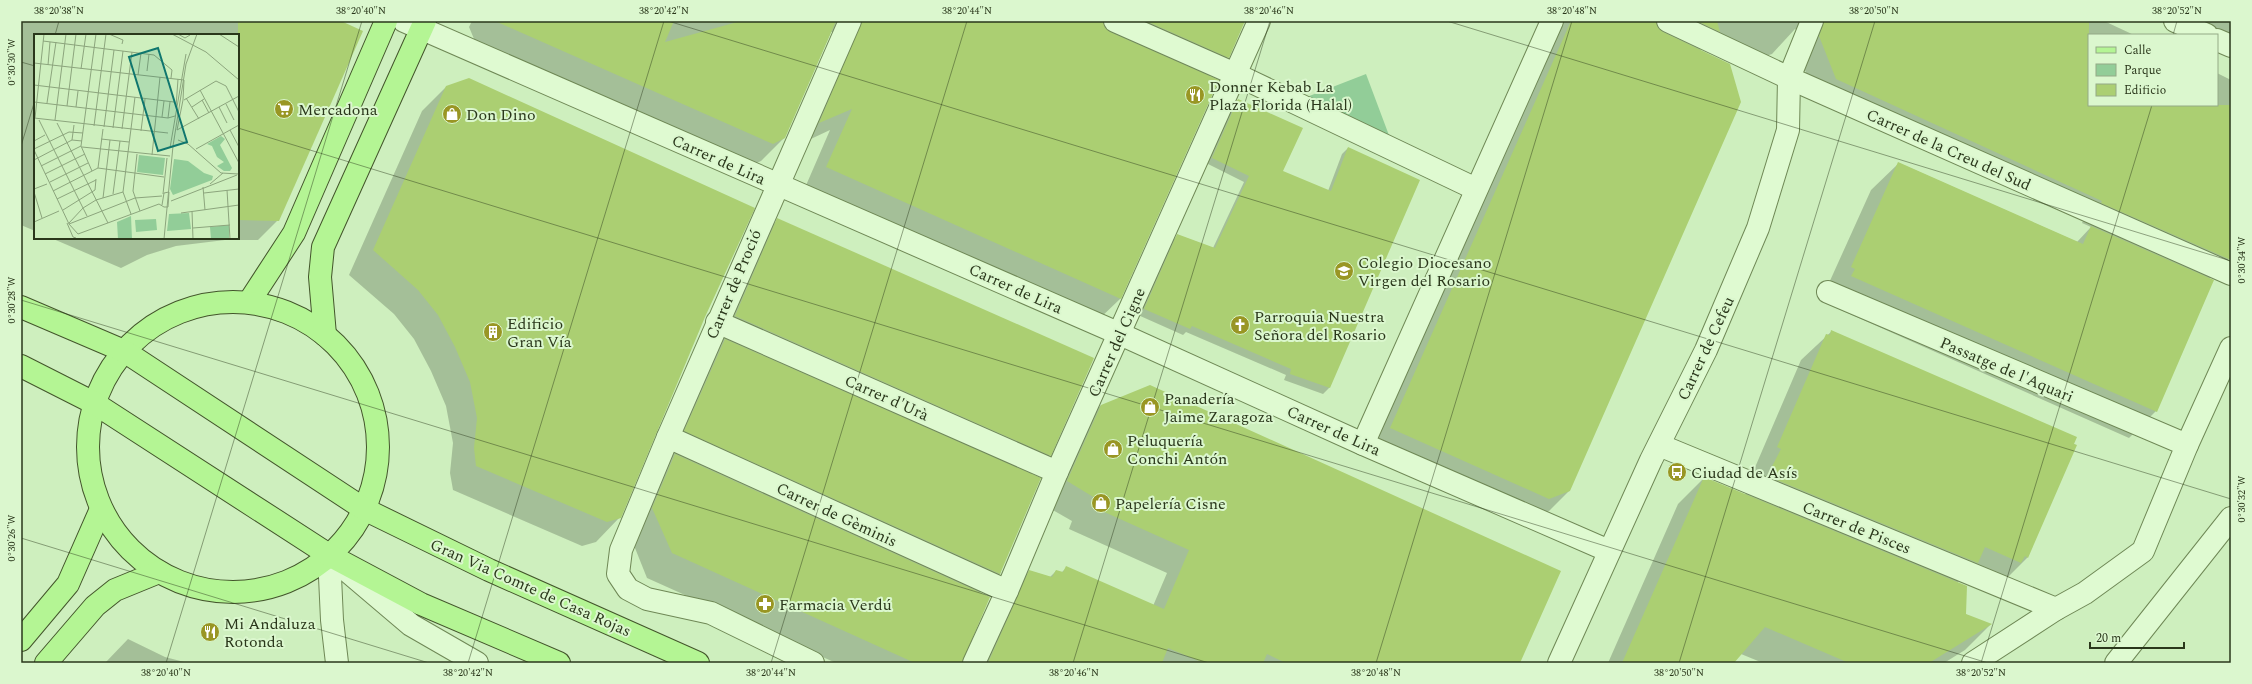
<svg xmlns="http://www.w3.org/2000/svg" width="2252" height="684" font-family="Spectral,serif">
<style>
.green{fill:#92cd98}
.shadow{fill:#0003}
.building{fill:#abcf72}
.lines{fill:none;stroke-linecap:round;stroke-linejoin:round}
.street-casing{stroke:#6f8856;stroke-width:24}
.primary-casing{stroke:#43552b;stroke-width:24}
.street{stroke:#dffad1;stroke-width:22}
.primary{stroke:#b4f594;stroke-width:22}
.ticks{fill:none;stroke:#2a371b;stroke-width:1;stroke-opacity:0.45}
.labels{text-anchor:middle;stroke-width:4;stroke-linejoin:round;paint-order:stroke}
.poi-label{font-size:16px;fill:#2a371b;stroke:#dbf7ce;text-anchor:start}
.street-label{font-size:16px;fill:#2a371b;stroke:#dbf7ce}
.inset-road{fill:none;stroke:#8ca57d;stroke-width:1}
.view{fill:#0f766e;fill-opacity:0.15;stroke:#0f766e;stroke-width:2}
.inset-edge{fill:none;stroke:#2a371b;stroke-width:2}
.neatline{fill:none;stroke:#2a371b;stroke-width:1.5}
.ticks-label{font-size:10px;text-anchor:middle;fill:#2a371b}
</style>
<rect width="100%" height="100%" fill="#ceefbe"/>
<polygon class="green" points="1366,74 1390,138 1299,100"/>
<g class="shadow">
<polygon points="21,21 338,21 278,220 258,240 225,240 176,246 147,255 121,268 51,238 238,238 238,35 35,35 35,231 21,225"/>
<polygon points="472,21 1244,21 1228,57 1208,77 1217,81 1120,299 1097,321 804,190 830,130 798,145 840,42 833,32 831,32 784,138 761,161 750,166 477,46 469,27"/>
<polygon points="1561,21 2104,21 2134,35 2089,35 2089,105 2217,105 2217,73 2231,80 2231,256 2209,279 2156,411 2129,438 1825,303 1829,296 1824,294 1871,190 1899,163 2077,242 2091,227 2082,223 2083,221 1816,99 1800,57 1802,34 1795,29 1772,54 1742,64 1704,46 1699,51 1569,491 1549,511 1529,519 1371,448"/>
<polygon points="2163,21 2231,21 2231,52 2193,35"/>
<polygon points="446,87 620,517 596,542 582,546 453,490 450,473 453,443 446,406 431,371 414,339 394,314 349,275 422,111"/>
<polygon points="1238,100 1281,171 1328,191 1342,154 1348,148 1418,181 1329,388 1323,394 1284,380 1286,375 1186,332 1183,335 1138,315 1172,241 1178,235 1213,248 1244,182 1206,163 1232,106"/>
<polygon points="778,220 1050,455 1030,475 1000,574 980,593 961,663 836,663 647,578 629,533 753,244"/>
<polygon points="1832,331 2076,445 2027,558 2003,582 1965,574 1957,583 1965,614 1990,625 1965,650 1944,663 1763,663 1741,654 1732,663 1608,663 1678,504 1704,478 1745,495 1757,474 1753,472 1801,360"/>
<polygon points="1101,405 1519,663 976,663 1007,594 1030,571 1050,577 1056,571 1061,573 1066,568 1153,606 1167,573 1069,529 1072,521 1044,505 1078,429"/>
<polygon points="128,639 165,657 188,663 105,663"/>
</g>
<g class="building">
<polygon points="238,21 341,21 363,31 279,221 238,220"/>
<polygon points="495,21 674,21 665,42 741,21 836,21 785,138 773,144"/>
<polygon points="862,21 1103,21 1105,28 1110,32 1219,80 1121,299 826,167 852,109 819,123"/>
<polygon points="1146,21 1245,21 1229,58"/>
<polygon points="1571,21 1656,21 1658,28 1663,32 1730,64 1741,102 1570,491 1549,499 1390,428"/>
<polygon points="1697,21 1717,21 1720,32"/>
<polygon points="1824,21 2089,21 2089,105 2231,105 2231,260 2101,203 2102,201 1836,79 1819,36"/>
<polygon points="469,78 755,208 705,317 621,518 607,522 476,466 474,448 477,418 470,382 455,347 438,315 418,290 373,250 446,86"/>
<polygon points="1238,99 1303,128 1283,171 1331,191 1348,147 1420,180 1330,388 1290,374 1291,369 1192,326 1190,329 1144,309 1177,234 1215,248 1249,176 1212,158"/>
<polygon points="1898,162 2083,244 2091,226 2214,280 2157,412 1851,276 1855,269 1851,267"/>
<polygon points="777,218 1094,358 1051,456 735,316"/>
<polygon points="1831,330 2077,437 2074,444 2077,445 2028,558 2025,556 2021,563 1985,547 1978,563 1767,476 1781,449 1777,447 1826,334 1830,335"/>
<polygon points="725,339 1041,478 1000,574 684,431"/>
<polygon points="1150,385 1561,571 1520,663 1286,663 1267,654 1263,663 1204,663 1168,648 1162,663 988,663 1029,570 1052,577 1056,570 1063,572 1066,566 1164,609 1189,550 1091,506 1095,498 1067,481 1101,405"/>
<polygon points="675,454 990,597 962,663 915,663 672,553 652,508"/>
<polygon points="1704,477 1967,586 1966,614 1992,624 1929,663 1849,663 1765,627 1734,663 1622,663"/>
</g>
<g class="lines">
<defs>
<g id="street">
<polyline points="404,21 1120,334 1363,444 1609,551"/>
<polyline points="1115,21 1235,74 1476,189"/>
<polyline points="1668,21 1789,78 2231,274"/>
<polyline points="2175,21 2207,35"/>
<polyline points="2217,40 2231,46"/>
<polyline points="1828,292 2187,445"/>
<polyline points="717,322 1057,472"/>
<polyline points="668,437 1007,591"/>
<polyline points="1363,444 1552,21"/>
<polyline points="1659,445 2056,609"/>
<polyline points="329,555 332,620 337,663"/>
<polyline points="345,569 411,625 477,663"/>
<polyline points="813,663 711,613 647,599 628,589 618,574 621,550 668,437 850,21"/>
<polyline points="974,663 1007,591 1057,472 1259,21"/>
<polyline points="1559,663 1651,460 1706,350 1758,228 1788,130 1789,78 1812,21"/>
<polyline points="1973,663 2056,609 2085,593 2143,551 2187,445 2231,348"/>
<polyline points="2116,663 2231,518"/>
</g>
<g id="primary">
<polyline points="249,302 294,233 386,21"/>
<circle cx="233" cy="447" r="145"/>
<polyline points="21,307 124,351 364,509 489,570 698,663"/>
<polyline points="325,335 320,277 323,247 425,21"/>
<polyline points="21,366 94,403 329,555 421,604 559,663"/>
<polyline points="21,640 68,584 101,509"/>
<polyline points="46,663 95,606 115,590 159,572"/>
</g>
</defs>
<use href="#street" class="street-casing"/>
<use href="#primary" class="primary-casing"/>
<use href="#street" class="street"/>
<use href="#primary" class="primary"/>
</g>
<path class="ticks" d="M668,21L2231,499M1447,21L2231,261M2227,21L2231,22M55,35L59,21M2173,35L2177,21M21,62L35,66M238,128L1988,663M21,146L35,100M21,300L1209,663M21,538L429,663M166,663L362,21M468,663L664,21M771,663L967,21M1073,663L1270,21M1376,663L1572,21M1679,663L1875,21M1981,663L2152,105"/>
<defs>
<symbol id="restaurant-disc" viewBox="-11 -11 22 22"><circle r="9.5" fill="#999624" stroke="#dbf7ce"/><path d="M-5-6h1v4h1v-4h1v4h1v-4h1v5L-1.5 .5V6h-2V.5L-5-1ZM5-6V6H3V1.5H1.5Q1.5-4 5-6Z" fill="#fff"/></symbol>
<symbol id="supermarket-disc" viewBox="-11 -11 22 22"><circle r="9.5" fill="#999624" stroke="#dbf7ce"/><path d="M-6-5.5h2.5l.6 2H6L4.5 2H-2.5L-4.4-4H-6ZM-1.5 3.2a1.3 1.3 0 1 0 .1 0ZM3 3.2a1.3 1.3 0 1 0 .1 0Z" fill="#fff"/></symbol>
<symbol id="shop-disc" viewBox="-11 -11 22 22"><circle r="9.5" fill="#999624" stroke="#dbf7ce"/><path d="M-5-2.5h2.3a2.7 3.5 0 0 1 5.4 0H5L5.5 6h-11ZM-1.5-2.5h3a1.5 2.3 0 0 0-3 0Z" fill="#fff"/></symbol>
<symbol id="school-disc" viewBox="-11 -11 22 22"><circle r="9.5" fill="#999624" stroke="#dbf7ce"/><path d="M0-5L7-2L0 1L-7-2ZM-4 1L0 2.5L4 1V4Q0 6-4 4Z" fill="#fff"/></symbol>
<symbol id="church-disc" viewBox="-11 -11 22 22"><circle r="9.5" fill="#999624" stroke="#dbf7ce"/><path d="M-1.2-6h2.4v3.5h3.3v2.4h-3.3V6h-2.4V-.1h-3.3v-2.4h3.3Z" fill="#fff"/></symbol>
<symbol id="building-disc" viewBox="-11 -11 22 22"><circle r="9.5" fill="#999624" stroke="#dbf7ce"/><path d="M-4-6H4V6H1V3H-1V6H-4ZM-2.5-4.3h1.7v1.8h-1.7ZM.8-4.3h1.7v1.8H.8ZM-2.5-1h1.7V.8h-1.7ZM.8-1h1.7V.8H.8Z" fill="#fff"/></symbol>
<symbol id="bus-disc" viewBox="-11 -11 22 22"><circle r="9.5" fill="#999624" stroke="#dbf7ce"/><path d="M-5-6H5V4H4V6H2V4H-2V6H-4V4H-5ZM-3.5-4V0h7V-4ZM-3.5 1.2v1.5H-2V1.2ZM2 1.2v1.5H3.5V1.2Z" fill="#fff"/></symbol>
<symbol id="pharmacy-disc" viewBox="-11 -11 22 22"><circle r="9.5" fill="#999624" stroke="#dbf7ce"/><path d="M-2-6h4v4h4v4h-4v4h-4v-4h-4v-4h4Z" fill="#fff"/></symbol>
</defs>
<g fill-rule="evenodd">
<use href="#restaurant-disc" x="1184" y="84" width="22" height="22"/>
<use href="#supermarket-disc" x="273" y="98" width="22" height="22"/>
<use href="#shop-disc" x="441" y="103" width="22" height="22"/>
<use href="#school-disc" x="1333" y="260" width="22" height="22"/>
<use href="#church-disc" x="1229" y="314" width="22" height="22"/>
<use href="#building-disc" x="482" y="321" width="22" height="22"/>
<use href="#shop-disc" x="1139" y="396" width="22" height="22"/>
<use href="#shop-disc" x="1102" y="438" width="22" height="22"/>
<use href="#bus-disc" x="1666" y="461" width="22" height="22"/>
<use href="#shop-disc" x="1090" y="492" width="22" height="22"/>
<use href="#pharmacy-disc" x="754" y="593" width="22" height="22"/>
<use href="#restaurant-disc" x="199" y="621" width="22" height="22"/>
</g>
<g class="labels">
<g class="poi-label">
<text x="1209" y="92">Donner Kebab La<tspan x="1209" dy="18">Plaza Florida (Halal)</tspan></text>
<text x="298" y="115">Mercadona</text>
<text x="466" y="120">Don Dino</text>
<text x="1358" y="268">Colegio Diocesano<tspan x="1358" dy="18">Virgen del Rosario</tspan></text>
<text x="1254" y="322">Parroquia Nuestra<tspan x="1254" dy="18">Señora del Rosario</tspan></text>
<text x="507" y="329">Edificio<tspan x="507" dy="18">Gran Vía</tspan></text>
<text x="1164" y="404">Panadería<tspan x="1164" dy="18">Jaime Zaragoza</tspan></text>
<text x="1127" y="446">Peluquería<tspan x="1127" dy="18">Conchi Antón</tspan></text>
<text x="1691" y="478">Ciudad de Asís</text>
<text x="1115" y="509">Papelería Cisne</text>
<text x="779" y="610">Farmacia Verdú</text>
<text x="224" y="629">Mi Andaluza<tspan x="224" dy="18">Rotonda</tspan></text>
</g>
<g class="street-label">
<text transform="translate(1949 149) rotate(24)" y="6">Carrer de la Creu del Sud</text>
<text transform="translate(719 159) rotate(24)" y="6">Carrer de Lira</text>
<text transform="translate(733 284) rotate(-67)" y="6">Carrer de Proció</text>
<text transform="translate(1016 288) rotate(24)" y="6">Carrer de Lira</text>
<text transform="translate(1116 342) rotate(-66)" y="6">Carrer del Cigne</text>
<text transform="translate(1705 348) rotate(-65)" y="6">Carrer de Cefeu</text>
<text transform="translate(2007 369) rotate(23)" y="6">Passatge de l'Aquari</text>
<text transform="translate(887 397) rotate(24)" y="6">Carrer d'Urà</text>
<text transform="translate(1334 430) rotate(24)" y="6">Carrer de Lira</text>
<text transform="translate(837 514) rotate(25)" y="6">Carrer de Gèminis</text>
<text transform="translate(1857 527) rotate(22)" y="6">Carrer de Pisces</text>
<text transform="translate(531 587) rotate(24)" y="6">Gran Via Comte de Casa Rojas</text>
</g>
</g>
<g transform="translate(34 34)">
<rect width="205" height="205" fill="#ceefbe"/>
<path d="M187,102L191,105L186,111L198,134L196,137H190L183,132L190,128L183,123L178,112L173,110ZM105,121L131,124L129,141L103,138ZM140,125L154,127L170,139L179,142L178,146L139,161L136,155ZM135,180L155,179L157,195L133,197ZM97,182L98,205H84L83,188ZM122,185L123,196L102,198L101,186ZM195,191V205H177L176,193Z" fill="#92cd98"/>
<path class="inset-road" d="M75,0L89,6L88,10M138,0L172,18L205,46M144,0L151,4L156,1M185,0L205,13M9,7L120,21L138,36L137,44M0,29L150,46L149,66L143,96M14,31L16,8M47,35L52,0M113,37L115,20M104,41L107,19M0,51L140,68M166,56L205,129M152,64L165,85M150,66L182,47L192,52L205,78M168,66L175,79M0,68L134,84L141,82M13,69L22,8M192,70L200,86M33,72L42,0M42,73L44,57M142,73L144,45M158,73L170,65M185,73L193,89M128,83L130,67M0,84L134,99M1,84L10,0M134,84L136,68M5,86L53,182M21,86L32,0M23,89L74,189M60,92L72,0M70,93L80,16M79,94L89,17M88,95L98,18M143,96L205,62M196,96L205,113M107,97L111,65M67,105L95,108M38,106L40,91M144,106L154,110L187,139L205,140M0,107L11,101M47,112L62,0M47,112L58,137M48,113L136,122M136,114L152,20M0,115L35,98L49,99M162,115L205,91M0,116L35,190L44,200M103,120L99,157L106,177M118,121L126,43M0,126L38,106L48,107M7,132L47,112M64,134L130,143M64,134L69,95M11,140L51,120M16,148L54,129M176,150L189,139M169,153L171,176M0,155L13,150M193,156L196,205M19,157L64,134M0,158L8,184M170,159L205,155M79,160L86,107M129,160L133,124M69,164L76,106M23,165L62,146M137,167L203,141M29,176L61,156L62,145M158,177L159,205M147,179L205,171M97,180L89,158L101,63M0,188L25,177M33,189L39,203L42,204M35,189L49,174L62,166L89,158M35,190L101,164L128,162M159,194L196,191M44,200L125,170L130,173H134L135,158L130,159L128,171M130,205L139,112L152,30L163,0"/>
<path class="view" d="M124,14L153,108L124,117L95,23Z"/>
<rect width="205" height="205" class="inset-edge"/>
</g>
<rect width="2252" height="684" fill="none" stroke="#dbf7ce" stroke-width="44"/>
<rect x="2088" y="34" width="130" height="72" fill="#dbf7ce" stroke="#94aa86"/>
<rect x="2096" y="47" width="20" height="6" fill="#b4f594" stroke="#94aa86"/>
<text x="2124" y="54" font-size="12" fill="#2a371b">Calle</text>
<rect x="2096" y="64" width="20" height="12" fill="#92cd98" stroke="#94aa86"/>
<text x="2124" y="74" font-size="12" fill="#2a371b">Parque</text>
<rect x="2096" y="84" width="20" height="12" fill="#abcf72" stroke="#94aa86"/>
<text x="2124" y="94" font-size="12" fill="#2a371b">Edificio</text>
<path d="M2090 642v6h94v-6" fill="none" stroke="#2a371b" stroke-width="2"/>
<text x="2096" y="642" font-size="12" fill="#2a371b" stroke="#dbf7ce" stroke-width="3" paint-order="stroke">20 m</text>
<rect x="22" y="22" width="2208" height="640" class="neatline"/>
<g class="ticks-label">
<text x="59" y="14">38°20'38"N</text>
<text x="361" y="14">38°20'40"N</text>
<text x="664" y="14">38°20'42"N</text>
<text x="967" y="14">38°20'44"N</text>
<text x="1269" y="14">38°20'46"N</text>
<text x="1572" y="14">38°20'48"N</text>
<text x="1874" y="14">38°20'50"N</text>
<text x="2177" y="14">38°20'52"N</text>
<text transform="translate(11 62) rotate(-90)" y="4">0°30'30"W</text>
<text transform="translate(2241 260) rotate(-90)" y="4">0°30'34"W</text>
<text transform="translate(11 300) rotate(-90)" y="4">0°30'28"W</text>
<text transform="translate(2241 499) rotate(-90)" y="4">0°30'32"W</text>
<text transform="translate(11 538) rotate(-90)" y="4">0°30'26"W</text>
<text x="166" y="676">38°20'40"N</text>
<text x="468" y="676">38°20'42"N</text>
<text x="771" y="676">38°20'44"N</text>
<text x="1074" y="676">38°20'46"N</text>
<text x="1376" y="676">38°20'48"N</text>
<text x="1679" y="676">38°20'50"N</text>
<text x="1981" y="676">38°20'52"N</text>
</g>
</svg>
